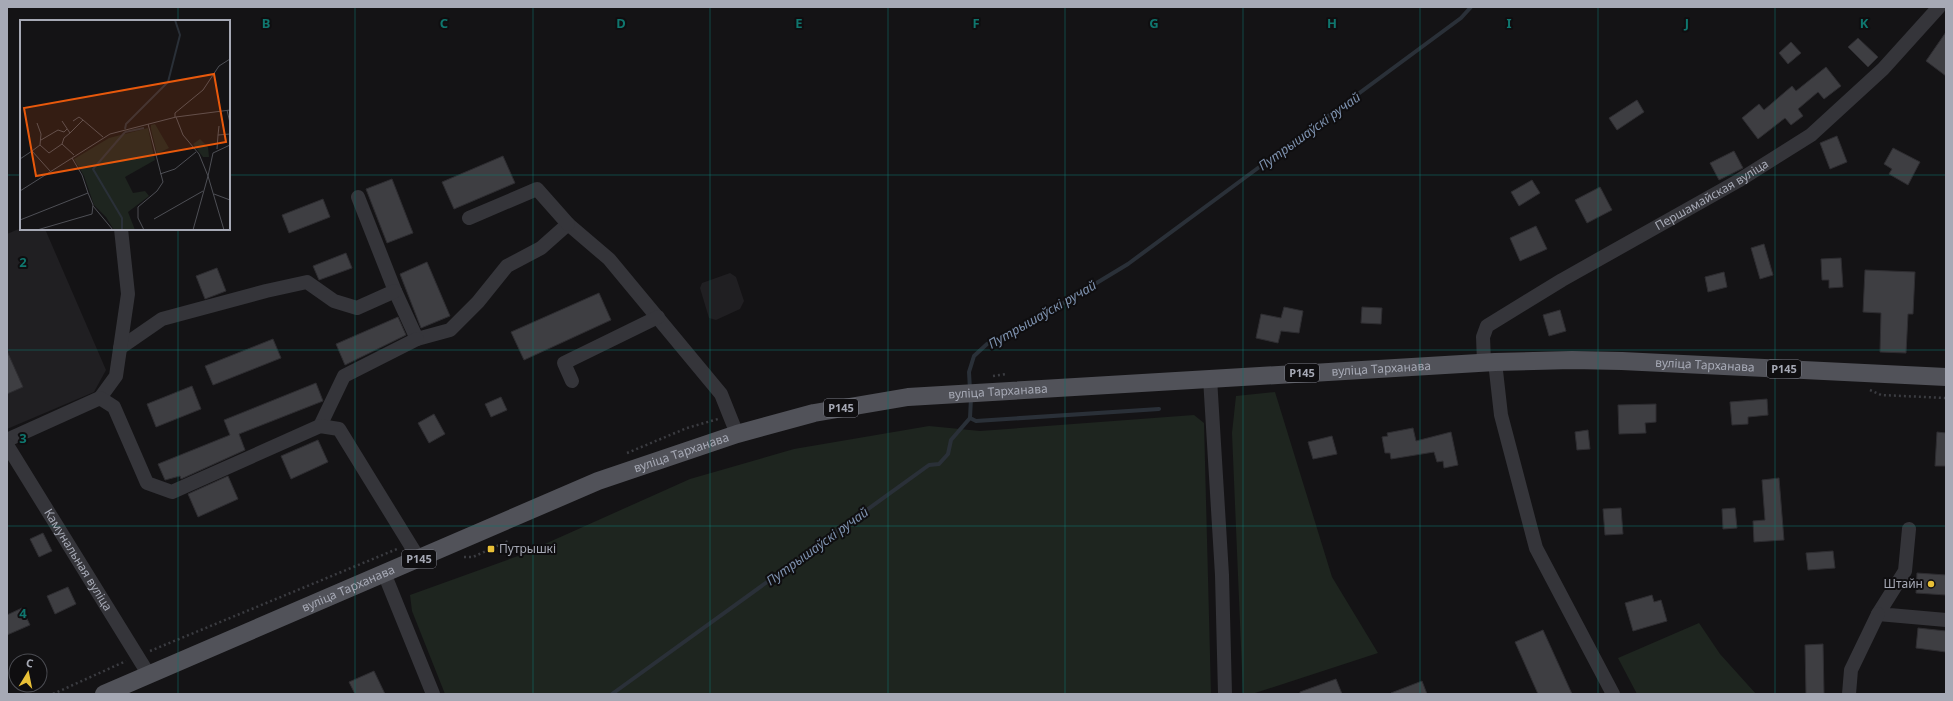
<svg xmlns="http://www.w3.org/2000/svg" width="1953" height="701" font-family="'Noto Sans',sans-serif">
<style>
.built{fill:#201f22}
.green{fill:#1e251f}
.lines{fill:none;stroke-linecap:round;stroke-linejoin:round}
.stream{stroke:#2a3038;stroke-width:4}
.building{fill:#3e3e42;stroke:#2e2d31}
.path{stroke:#3b3c41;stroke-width:2.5;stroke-dasharray:2 3;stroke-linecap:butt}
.minor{stroke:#35353a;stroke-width:14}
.major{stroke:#515259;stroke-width:18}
.grid{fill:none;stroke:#0f766e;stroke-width:1;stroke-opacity:0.55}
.poi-dot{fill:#e9c037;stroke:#0f0e10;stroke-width:1.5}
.labels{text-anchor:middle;stroke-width:4;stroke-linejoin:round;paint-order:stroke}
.shield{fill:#0f0e10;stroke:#797a84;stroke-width:1}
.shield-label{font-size:11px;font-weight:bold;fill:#a6a9b5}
.street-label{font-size:12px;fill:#a6a9b5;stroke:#0f0e10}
.poi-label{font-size:12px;fill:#a6a9b5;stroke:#0f0e10;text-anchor:start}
.water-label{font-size:13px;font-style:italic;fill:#7e92af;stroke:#0f0e10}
.inset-river{fill:none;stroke:#2a3038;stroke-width:2}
.inset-road{fill:none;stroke:#4e4f55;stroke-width:1}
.view{fill:#e8590c;fill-opacity:0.15;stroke:#e8590c;stroke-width:2}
.inset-edge{fill:none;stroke:#a6a9b5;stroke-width:2}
.grid-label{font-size:13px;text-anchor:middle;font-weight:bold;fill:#0f766e;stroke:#0f0e10;stroke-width:4;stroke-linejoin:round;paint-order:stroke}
</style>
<rect width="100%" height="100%" fill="#141315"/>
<g class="built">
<polygon points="21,228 45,229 106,370 94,392 7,429 7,234"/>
<polygon points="730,273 736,277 744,301 740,309 716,320 709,318 700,288 702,283"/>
</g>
<g class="green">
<polygon points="1275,392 1332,577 1378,653 1252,694 1243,694 1232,433 1236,396"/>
<polygon points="1194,415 1204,423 1211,694 445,694 412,611 410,595 518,556 690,479 794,449 929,426 980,431"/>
<polygon points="1699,623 1720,654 1756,694 1637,694 1618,658"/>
</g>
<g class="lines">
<g class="stream">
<polyline points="970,390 969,372 974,356 987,344 1042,316 1128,264 1461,18 1471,7"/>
<polyline points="970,418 976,421 1159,409"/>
<polyline points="612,694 929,465 939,464 948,454 951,440 970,418 971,398"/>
</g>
</g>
<g class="building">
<polygon points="1946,32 1946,76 1926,61"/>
<polygon points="1858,38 1878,57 1868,67 1848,47"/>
<polygon points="1791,42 1801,53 1788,64 1779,53"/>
<polygon points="1826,67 1841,86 1824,99 1818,92 1798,109 1803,116 1791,125 1785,118 1758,139 1742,118 1759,104 1764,110 1792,86 1796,91"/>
<polygon points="1637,100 1644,112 1617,130 1609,118"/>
<polygon points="1837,136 1847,162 1830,169 1820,143"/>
<polygon points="1893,148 1920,162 1908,185 1889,174 1892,169 1884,164"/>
<polygon points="1734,151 1743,168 1719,180 1710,163"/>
<polygon points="503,156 515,183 454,209 442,182"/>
<polygon points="392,179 413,233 387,243 366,189"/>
<polygon points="1532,180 1540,193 1519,206 1511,192"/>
<polygon points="1600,187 1612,210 1587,223 1575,200"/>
<polygon points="323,199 330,217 289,233 282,215"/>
<polygon points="1536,226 1547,249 1520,261 1510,238"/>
<polygon points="1764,244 1773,275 1760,279 1751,248"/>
<polygon points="346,253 352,268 319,280 313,266"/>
<polygon points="1841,258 1843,287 1829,288 1829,280 1822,280 1821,259"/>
<polygon points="427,262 450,316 421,328 400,274"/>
<polygon points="217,268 226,291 205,299 196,276"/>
<polygon points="1865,270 1915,272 1913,314 1908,314 1906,353 1880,352 1881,313 1863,312"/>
<polygon points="1724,272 1727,287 1708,292 1705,277"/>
<polygon points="599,293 611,320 524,360 511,332"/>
<polygon points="1284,307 1303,311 1299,333 1281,331 1278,343 1256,338 1261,314 1281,318"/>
<polygon points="1362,307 1382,308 1381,324 1361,323"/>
<polygon points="1560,310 1566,331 1549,336 1543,315"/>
<polygon points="398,317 406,335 345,365 336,344"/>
<polygon points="273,339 281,358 213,385 205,366"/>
<polygon points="7,351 23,387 7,394"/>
<polygon points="316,383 323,401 239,434 245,450 181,479 180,476 165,480 158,464 230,435 224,420"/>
<polygon points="192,386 201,409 156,427 147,404"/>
<polygon points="501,397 507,410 491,417 485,404"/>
<polygon points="1767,399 1768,415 1748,417 1748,424 1732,425 1730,402"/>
<polygon points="1656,404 1656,422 1645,423 1646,433 1619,434 1618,405"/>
<polygon points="434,414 445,434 429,443 418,423"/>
<polygon points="1413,428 1416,441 1451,432 1458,465 1444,468 1443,461 1437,462 1434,452 1391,459 1390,453 1385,453 1382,437 1388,436 1387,433"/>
<polygon points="1588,430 1590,449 1577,450 1575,432"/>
<polygon points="1937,432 1946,433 1946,466 1935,466"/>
<polygon points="1332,436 1337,454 1313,459 1308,442"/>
<polygon points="318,440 328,462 291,479 281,456"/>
<polygon points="228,476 238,499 198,517 188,494"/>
<polygon points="1779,478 1784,540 1754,542 1753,521 1765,520 1762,480"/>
<polygon points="1621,508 1623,534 1605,535 1603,509"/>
<polygon points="1735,508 1737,528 1723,529 1722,509"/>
<polygon points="43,533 52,551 39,557 30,539"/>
<polygon points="1833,551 1835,568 1808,570 1806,553"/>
<polygon points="1917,573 1946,575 1946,595 1916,593"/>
<polygon points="68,587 76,604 55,614 47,596"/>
<polygon points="1652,595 1654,602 1661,600 1667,621 1633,631 1625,603"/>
<polygon points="22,608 30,625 7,635 7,615"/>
<polygon points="1918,628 1946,631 1946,652 1916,648"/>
<polygon points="1543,630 1572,694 1538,694 1515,642"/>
<polygon points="1823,644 1824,694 1806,694 1805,645"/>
<polygon points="374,671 385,694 355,694 349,682"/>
<polygon points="1336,679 1342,694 1300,694 1300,692"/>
<polygon points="1422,681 1427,694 1392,694 1391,693"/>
</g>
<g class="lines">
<g class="path">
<polyline points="993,376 1006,374"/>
<polyline points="1870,390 1881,395 1946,398"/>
<polyline points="627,453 687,428 718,419"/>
<polyline points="464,557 473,557 508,541"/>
<polyline points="150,651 397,549"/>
<polyline points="53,694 126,661"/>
</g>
<g class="minor">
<polyline points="358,197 395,291 417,339 450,330 478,302 507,266 541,248 568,224 609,259 721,394 737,434"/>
<polyline points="469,218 537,189 568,224"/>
<polyline points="120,348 162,319 266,291 307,282 334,301 357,308 395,291"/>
<path id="s1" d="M1484,362L1483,337L1487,326L1562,280L1738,181L1811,135L1883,69L1939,7"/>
<polyline points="1495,362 1501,415 1536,548 1613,694"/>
<polyline points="1210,378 1222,575 1225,694"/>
<polyline points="572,381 564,363 658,317"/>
<polyline points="100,398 116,376 128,294 121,229"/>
<polyline points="320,426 344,376 417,339"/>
<polyline points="7,440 100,398 114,407 147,483 172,492 320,426 339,429 419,559"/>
<path id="s2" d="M7,445L149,675"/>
<polyline points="1909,529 1905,571 1878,614 1946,620"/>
<polyline points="384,573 433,694"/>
<polyline points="1849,694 1851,670 1878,614"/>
</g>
<path class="major" id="s3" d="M104,694L598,481L737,434L814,413L908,397L1495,362L1572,360L1622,361L1946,377"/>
</g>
<path class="grid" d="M178,7V21M355,7V694M533,7V694M710,7V694M888,7V694M1065,7V694M1243,7V694M1420,7V694M1598,7V694M1775,7V694M7,175H21M229,175H1946M178,229V694M7,350H1946M7,526H1946"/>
<g class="poi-dot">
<rect x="487" y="545" width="8" height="8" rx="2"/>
<circle cx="1931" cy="584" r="4"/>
</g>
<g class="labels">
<g class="shield">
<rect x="1767" y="360" width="34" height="18" rx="3"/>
<rect x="1285" y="364" width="34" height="18" rx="3"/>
<rect x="824" y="399" width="34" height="18" rx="3"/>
<rect x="402" y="550" width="34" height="18" rx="3"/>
</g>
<g class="shield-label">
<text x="1784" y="373">Р145</text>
<text x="1302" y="377">Р145</text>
<text x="841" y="412">Р145</text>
<text x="419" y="563">Р145</text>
</g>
<g class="street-label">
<text dy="4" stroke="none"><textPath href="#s1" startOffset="297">Першамайская вуліца</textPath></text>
<text dy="4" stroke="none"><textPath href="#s3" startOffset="1658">вуліца Тарханава</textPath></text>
<text dy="4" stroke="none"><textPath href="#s3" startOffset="1334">вуліца Тарханава</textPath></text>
<text dy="4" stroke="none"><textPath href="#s3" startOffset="950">вуліца Тарханава</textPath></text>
<text dy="4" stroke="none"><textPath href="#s3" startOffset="626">вуліца Тарханава</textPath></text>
<text dy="4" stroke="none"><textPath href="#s2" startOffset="135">Камунальная вуліца</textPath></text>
<text dy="4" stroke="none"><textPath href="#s3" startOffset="266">вуліца Тарханава</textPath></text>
</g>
<g class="poi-label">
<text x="499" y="553">Путрышкі</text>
<text x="1923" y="588" text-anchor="end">Штайн</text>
</g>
<g class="water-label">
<text transform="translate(1309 131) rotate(-36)" y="5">Путрышаўскі ручай</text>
<text transform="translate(1042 314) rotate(-30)" y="5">Путрышаўскі ручай</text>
<text transform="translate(817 546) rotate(-36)" y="5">Путрышаўскі ручай</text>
</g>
</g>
<g transform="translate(20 20)">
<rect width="210" height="210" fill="#141315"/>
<path d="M135,104L149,128L137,134L131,109V105ZM128,108L135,140L105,157L113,173L125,171L129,176L108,192L115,210H94L86,197L74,185L64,156L54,139L89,118ZM180,119L188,127L189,137H183L173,124Z" fill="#1e251f"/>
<path class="inset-river" d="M105,109L106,104L148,62L160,15L155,0M105,112L124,108M102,210V198L73,149L105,112"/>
<path class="inset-road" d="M207,90L210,103M155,97V93L183,70L199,46L210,39M156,97L163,115L179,134L188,156L173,210M42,101L50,113L63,100L83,117M53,101L59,97L63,100M17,103L21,114L20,125M199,106L198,115L210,114M21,120L38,110L44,112L47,109M42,124L54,135M197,129L198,115M12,131L20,125L29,133L42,124L44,118L50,113M0,139L12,131L30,151M140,154L155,149L176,132M0,171L90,114L156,97L210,90M194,174L210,180M73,186L93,210M134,199L183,171M0,200L68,173L62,155L52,138M17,210L72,194L73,185L68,173M124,210L118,198V187L137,171L143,162L128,104M204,210L188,156L193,133L210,125"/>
<path class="view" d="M194,54L206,122L16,156L4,88Z"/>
<rect width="210" height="210" class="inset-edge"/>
</g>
<g class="grid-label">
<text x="266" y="28">B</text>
<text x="444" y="28">C</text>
<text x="621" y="28">D</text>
<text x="799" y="28">E</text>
<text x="976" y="28">F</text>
<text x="1154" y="28">G</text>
<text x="1332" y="28">H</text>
<text x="1509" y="28">I</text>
<text x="1687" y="28">J</text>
<text x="1864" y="28">K</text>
<text x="23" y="267">2</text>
<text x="23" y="443">3</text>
<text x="23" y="618">4</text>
</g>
<rect width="1953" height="701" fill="none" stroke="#a6a9b5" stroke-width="16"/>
<g transform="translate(28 673) rotate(10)"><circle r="19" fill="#0f0e10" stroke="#4b4c52"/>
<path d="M0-3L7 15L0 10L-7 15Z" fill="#e9c037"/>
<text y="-6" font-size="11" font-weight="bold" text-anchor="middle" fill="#a6a9b5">С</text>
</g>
</svg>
